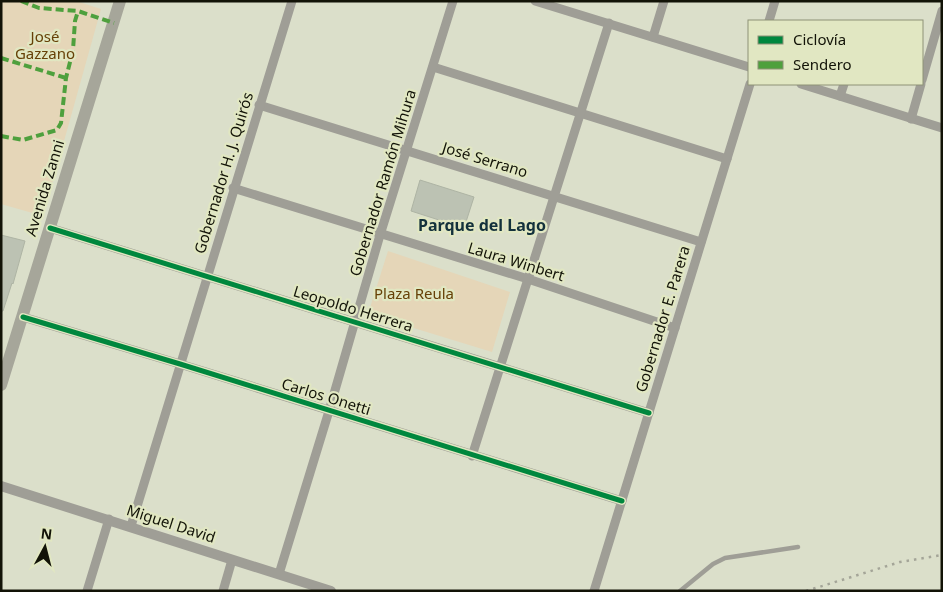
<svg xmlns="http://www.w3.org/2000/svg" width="943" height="592" font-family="'Noto Sans',sans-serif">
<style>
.green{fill:#e5d6b8}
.building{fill:#bcc2b3;stroke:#aeb4a4}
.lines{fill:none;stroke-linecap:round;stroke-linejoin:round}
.service{stroke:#9f9e96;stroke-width:4.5}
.minor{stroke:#9f9e96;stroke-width:9}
.tertiary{stroke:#9f9e96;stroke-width:10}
.secondary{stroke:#a6a69a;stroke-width:12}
.rail{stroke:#a4a598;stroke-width:2.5;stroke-dasharray:2.5 5;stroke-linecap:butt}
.quiet{stroke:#4ea03d;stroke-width:4;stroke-dasharray:8 4;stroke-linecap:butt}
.cycleway-casing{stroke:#e1e7c2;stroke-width:8}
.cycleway{stroke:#00873e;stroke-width:5}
.labels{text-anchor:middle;stroke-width:4.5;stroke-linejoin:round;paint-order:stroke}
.park-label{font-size:15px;fill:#664107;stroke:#e1e7c2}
.street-label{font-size:15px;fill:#121307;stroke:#e1e7c2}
.neighbourhood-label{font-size:16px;font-weight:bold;fill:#13313b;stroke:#e1e7c2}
</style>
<rect width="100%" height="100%" fill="#dbdfca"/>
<g class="green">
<polygon points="1,1 76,1 101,9 43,216 1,204"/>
<polygon points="388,251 510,292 492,352 368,314"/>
</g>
<g class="building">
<polygon points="420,180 474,197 464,228 411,211"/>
<polygon points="1,235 25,241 13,284 12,283 3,311 1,311"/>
</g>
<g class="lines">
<polyline class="service" points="680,591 713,564 725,558 798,547"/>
<g class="minor">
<polyline points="535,1 749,67"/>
<polyline points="769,21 775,1"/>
<polyline points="653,37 664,1"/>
<polyline points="433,67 727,159"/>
<polyline points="922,80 942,11"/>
<polyline points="801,84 942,128"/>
<polyline points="840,96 844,84"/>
<polyline points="259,105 701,242"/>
<polyline points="911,119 921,84"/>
<polyline points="233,188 528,279 675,328"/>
<polyline points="50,228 649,413"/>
<polyline points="23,317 180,364 622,501"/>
<polyline points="472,456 609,23"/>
<polyline points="131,526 292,1"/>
<polyline points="279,574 329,411 380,235 453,1"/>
<polyline points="87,591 109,519"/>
<polyline points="223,591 232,560"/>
<polyline points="594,591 750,84"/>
</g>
<polyline class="tertiary" points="1,486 331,591"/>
<polyline class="secondary" points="1,385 120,1"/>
<polyline class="rail" points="806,591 900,562 942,555"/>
<g class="quiet">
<polyline points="21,1 39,8 78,11 114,23"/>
<polyline points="1,58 66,78"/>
<polyline points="1,136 23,140 57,130 61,123 66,78 73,50 75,21 78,11"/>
</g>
<defs>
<g id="cycleway">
<polyline points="50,228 649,413"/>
<polyline points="23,317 180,364 622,501"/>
</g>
</defs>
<use href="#cycleway" class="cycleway-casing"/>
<use href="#cycleway" class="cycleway"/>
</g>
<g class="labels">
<g class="park-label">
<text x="45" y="42">José<tspan x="45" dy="17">Gazzano</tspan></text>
<text x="414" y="299">Plaza Reula</text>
</g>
<g class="street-label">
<text transform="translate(485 160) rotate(17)" y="5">José Serrano</text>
<text transform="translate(224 173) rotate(-73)" y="5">Gobernador H. J. Quirós</text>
<text transform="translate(383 183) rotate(-73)" y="5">Gobernador Ramón Mihura</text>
<text transform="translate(45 188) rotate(-73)" y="5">Avenida Zanni</text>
<text transform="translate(516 262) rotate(17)" y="5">Laura Winbert</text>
<text transform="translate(353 309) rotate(17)" y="5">Leopoldo Herrera</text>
<text transform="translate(663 319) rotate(-73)" y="5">Gobernador E. Parera</text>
<text transform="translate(326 397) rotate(17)" y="5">Carlos Onetti</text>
<text transform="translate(171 524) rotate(18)" y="5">Miguel David</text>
</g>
<g class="neighbourhood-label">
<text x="482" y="231">Parque del Lago</text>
</g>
</g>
<rect width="943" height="592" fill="none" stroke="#121307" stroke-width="5"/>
<rect x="748" y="20" width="175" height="65" fill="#e1e7c2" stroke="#8e9277"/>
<rect x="758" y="36" width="25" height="8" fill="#00873e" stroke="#8e9277"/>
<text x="793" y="45" font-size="15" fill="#121307">Ciclovía</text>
<rect x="758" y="61" width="25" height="8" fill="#4ea03d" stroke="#8e9277"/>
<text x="793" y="70" font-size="15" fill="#121307">Sendero</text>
<g transform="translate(45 547) rotate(7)" stroke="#e1e7c2" stroke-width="4" paint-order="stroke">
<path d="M0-4L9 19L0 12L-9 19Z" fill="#121307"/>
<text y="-8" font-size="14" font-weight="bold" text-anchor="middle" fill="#121307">N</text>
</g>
</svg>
